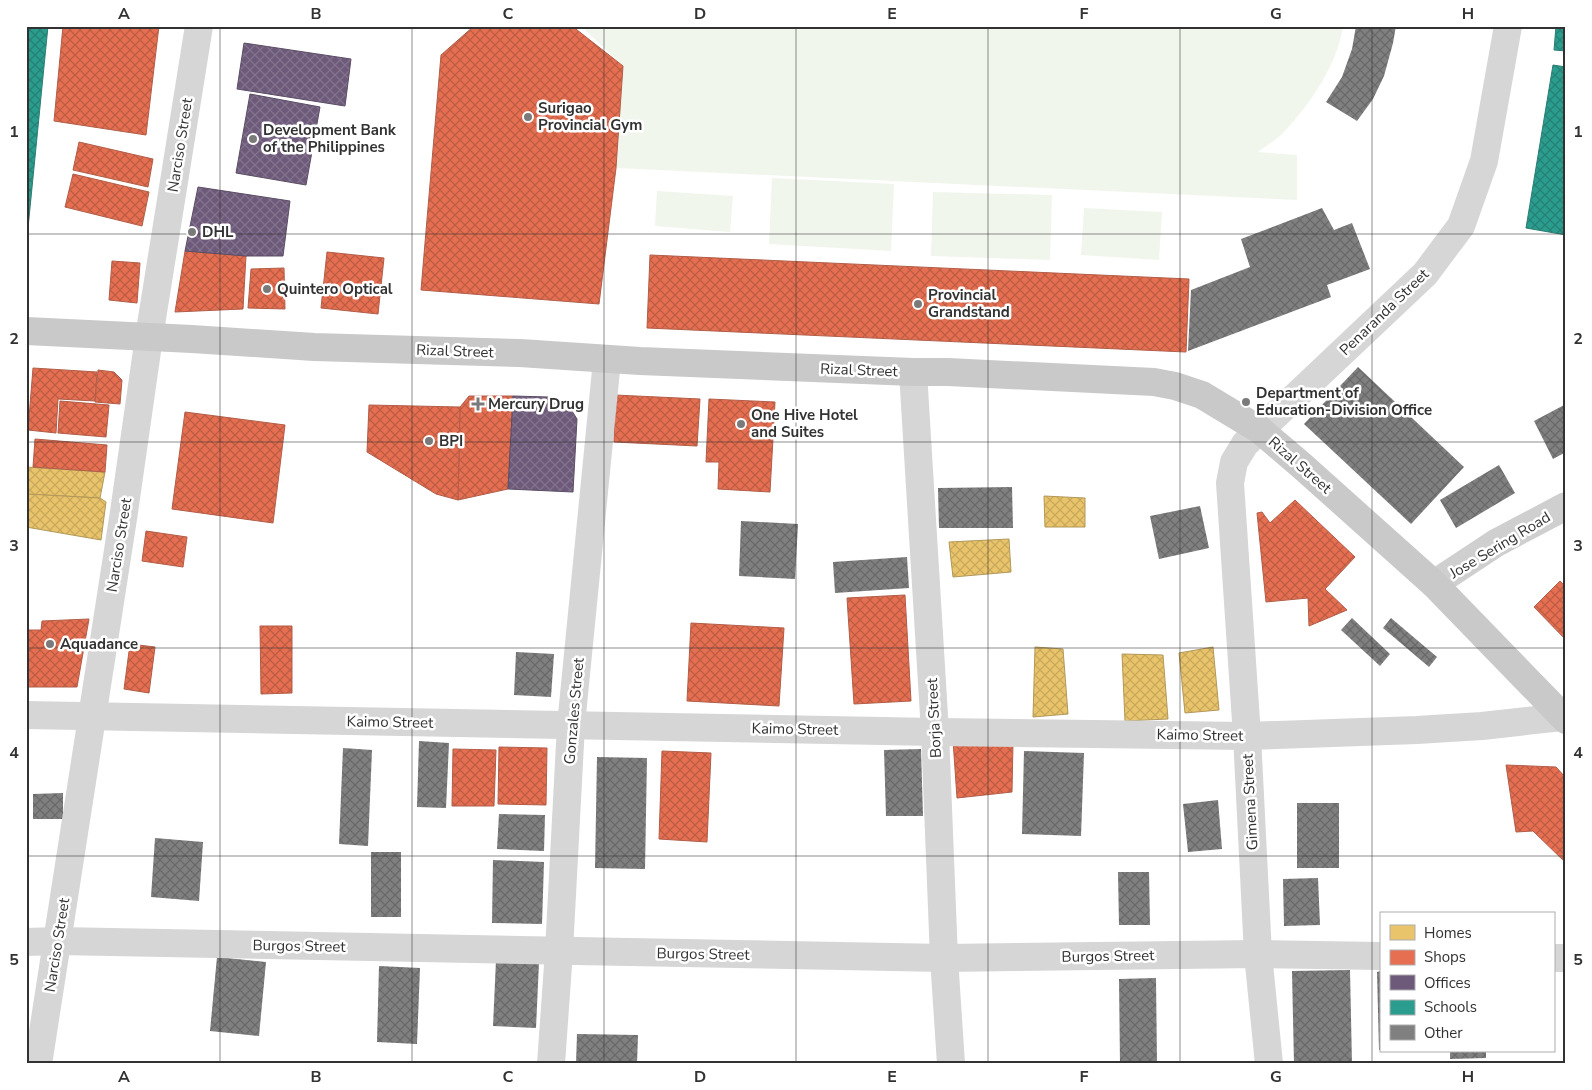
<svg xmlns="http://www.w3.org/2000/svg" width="1592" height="1090" font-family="'Nunito Sans',sans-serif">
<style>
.grass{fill:#f1f6ed}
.homes{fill:url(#homes-cross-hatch);stroke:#b29859}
.shops{fill:url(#shops-cross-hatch);stroke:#b15d48}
.offices{fill:url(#offices-cross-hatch);stroke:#5b4d64}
.schools{fill:url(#schools-cross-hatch);stroke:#2c7d73}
.building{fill:url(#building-cross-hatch)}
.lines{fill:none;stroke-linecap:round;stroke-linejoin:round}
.minor{stroke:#d6d6d6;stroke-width:28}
.tertiary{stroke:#d6d6d6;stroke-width:28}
.secondary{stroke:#cfcfcf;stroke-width:28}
.primary{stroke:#c9c9c9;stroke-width:28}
.grid{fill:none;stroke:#323232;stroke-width:1;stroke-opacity:0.55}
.poi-dot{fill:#7a7a7a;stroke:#fff;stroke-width:2}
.labels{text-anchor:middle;stroke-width:5;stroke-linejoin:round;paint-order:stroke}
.poi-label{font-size:15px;font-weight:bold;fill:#323232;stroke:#fff;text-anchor:start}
.street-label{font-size:15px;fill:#323232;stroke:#fff}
.neatline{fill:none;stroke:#323232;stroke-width:2}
.grid-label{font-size:16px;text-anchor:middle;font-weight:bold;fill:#323232}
</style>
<defs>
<pattern id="homes-cross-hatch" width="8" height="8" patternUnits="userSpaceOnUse" patternTransform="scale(1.25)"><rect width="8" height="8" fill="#e9c46a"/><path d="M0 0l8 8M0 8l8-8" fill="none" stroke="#c8a95c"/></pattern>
<pattern id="shops-cross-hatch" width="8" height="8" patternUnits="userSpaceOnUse" patternTransform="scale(1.25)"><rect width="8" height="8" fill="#e76f51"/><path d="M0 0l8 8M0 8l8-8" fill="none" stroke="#bc5c44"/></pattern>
<pattern id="offices-cross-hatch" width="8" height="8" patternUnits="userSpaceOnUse" patternTransform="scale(1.25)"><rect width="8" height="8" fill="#6d597a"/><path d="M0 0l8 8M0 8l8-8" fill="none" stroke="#82738c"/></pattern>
<pattern id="schools-cross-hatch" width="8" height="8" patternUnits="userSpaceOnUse" patternTransform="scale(1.25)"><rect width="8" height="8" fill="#2a9d8f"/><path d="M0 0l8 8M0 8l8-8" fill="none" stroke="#258175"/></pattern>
<pattern id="building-cross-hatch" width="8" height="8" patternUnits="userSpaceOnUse" patternTransform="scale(1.25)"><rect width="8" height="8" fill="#808080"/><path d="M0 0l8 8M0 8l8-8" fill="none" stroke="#696969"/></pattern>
</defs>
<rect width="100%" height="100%" fill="#fff"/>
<g class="grass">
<path d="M581,26H1343C1337,66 1310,104 1283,133C1276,140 1266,146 1258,152L1297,155V200L616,168L623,66Z"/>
<polygon points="772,178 894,184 891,251 769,244"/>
<polygon points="657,191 733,196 730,232 655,226"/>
<polygon points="933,192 1052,195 1050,260 931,256"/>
<polygon points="1084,208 1162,212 1159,260 1081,255"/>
</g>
<g class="homes">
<polygon points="26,467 105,472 100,498 26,494"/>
<polygon points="26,494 100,498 106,502 101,540 26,527"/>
<polygon points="1044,496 1085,498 1085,527 1045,527"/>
<polygon points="1009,539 1011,572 953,577 949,542"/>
<polygon points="1035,647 1063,649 1068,714 1033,717"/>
<polygon points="1213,647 1219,710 1185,713 1179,653"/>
<polygon points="1122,654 1163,655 1168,719 1125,721"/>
</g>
<g class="shops">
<polygon points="63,26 159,26 146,135 54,121"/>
<polygon points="474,26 572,26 623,66 616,168 599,304 421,290 441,55"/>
<polygon points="79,142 153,159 148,187 73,170"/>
<polygon points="73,174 149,192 142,226 65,207"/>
<polygon points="185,251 246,256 243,309 175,312"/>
<polygon points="327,252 384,258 378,314 321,308"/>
<polygon points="650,255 1189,279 1186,352 647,328"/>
<polygon points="112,261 140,263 137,303 109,300"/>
<polygon points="284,268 285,309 248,308 251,269"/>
<polygon points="33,368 97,372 95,401 58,399 56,433 28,430"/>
<polygon points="98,370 114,372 122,380 120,404 95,402"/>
<polygon points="615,395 700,399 697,446 614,442"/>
<polygon points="469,396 513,396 508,489 458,500 460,407"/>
<polygon points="709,399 775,402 770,492 718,489 719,462 706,462"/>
<polygon points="60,401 109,405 106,437 58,433"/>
<polygon points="369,405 460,407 458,500 436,494 367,452"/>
<polygon points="185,412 285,425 273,523 172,509"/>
<polygon points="35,439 107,445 105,472 33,467"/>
<polygon points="1295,500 1355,557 1325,589 1347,610 1309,626 1308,598 1266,602 1257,513 1262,512 1270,523"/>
<polygon points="146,531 187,537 183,567 142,561"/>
<polygon points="1560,581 1566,587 1566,640 1534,607"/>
<polygon points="905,595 911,701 854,704 847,598"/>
<polygon points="89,619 77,687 26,687 26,630 41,630 42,621"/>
<polygon points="691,623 784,628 779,706 687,701"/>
<polygon points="260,626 292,626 292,693 261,694"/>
<polygon points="130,644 155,647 149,693 124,689"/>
<polygon points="953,740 1013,742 1012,792 957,798"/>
<polygon points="499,747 547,748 546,805 498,804"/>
<polygon points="453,749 496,750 494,806 452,806"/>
<polygon points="662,751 711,753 707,842 659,839"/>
<polygon points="1506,765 1556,767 1566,778 1566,863 1533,831 1516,832"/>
</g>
<g class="offices">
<polygon points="244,43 351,59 345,106 237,89"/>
<polygon points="250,94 320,107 306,185 236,173"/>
<polygon points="198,187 290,201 283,256 246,256 185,251"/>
<polygon points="513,396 548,397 567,403 577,419 573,492 508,489"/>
</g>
<g class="schools">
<polygon points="26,26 48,26 27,238 26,238"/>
<polygon points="1556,26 1566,26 1566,51 1554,50"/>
<polygon points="1553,65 1566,67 1566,235 1526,228"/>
</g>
<g class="building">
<polygon points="1356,26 1396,26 1393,43 1384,76 1373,99 1357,121 1326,102 1342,77 1352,49"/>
<polygon points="1322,208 1334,230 1352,223 1370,269 1327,285 1331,297 1188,351 1191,290 1250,267 1241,239"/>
<polygon points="1358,367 1464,467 1411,524 1304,424"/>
<polygon points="1566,404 1566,452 1553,459 1534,421"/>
<polygon points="1499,465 1515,493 1456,528 1440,500"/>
<polygon points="1012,487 1013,528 939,528 938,488"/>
<polygon points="1200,506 1209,548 1159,559 1150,516"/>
<polygon points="741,521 798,524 795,579 739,576"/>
<polygon points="907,557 909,588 835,593 833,562"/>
<polygon points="1352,618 1390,654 1380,666 1341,630"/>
<polygon points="1391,618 1437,657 1429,667 1383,628"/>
<polygon points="516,652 554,654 551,697 514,695"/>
<polygon points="419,741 449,743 446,808 417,807"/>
<polygon points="343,748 372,750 368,846 339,844"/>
<polygon points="921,749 923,816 886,816 884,750"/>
<polygon points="1024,751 1084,753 1081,836 1022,834"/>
<polygon points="597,757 647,758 645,869 595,868"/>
<polygon points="63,793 63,819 33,819 33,794"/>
<polygon points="1218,800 1222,849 1188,852 1183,804"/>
<rect x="1297" y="803" width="42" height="65"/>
<polygon points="499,814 545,815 544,851 497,849"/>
<polygon points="155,838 203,842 199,901 151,897"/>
<rect x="371" y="852" width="30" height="65"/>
<polygon points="493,860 544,862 542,924 492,923"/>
<polygon points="1118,872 1149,872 1150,925 1119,925"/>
<polygon points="1318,878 1320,925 1284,926 1283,879"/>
<polygon points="217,957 266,962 259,1036 210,1031"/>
<polygon points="496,960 539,962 536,1028 493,1026"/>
<polygon points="379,966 420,968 417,1044 377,1042"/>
<polygon points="1350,970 1352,1064 1294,1064 1292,971"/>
<polygon points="1381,971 1381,1050 1379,1050 1377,972"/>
<polygon points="1156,978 1157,1064 1120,1064 1119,979"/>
<polygon points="577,1034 638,1035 637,1064 576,1064"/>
<polygon points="1450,1051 1486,1051 1486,1058 1450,1059"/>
</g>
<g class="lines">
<g class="minor">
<polyline points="913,372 935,732 944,958 951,1064"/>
<polyline points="26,715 935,732 1247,736 1417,730 1482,726 1562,717"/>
<polyline points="26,942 58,941 944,958 1258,954 1381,956"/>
<polyline points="1553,958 1566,958"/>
<polyline points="551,1064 559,951 571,725 607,360"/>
<polyline points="1269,1064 1258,954 1247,736 1230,483 1234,462 1245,444 1425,274 1461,226 1484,161 1508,26"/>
</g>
<polyline class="tertiary" points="38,1064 124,512 149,337 199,26"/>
<polyline class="secondary" points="1434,584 1496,543 1566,506"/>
<polyline class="primary" points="26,331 192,339 314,347 520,353 640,361 913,372 948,372 1154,382 1175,386 1202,395 1260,430 1301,465 1434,584 1566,720"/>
</g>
<path class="grid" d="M220,26V1064M412,26V1064M604,26V1064M796,26V1064M988,26V1064M1180,26V1064M1372,26V1064M26,234H1566M26,442H1566M26,648H1566M26,856H1566"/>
<g class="poi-dot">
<circle cx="528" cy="117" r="5"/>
<circle cx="253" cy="139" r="5"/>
<circle cx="192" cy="232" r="5"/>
<circle cx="267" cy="289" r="5"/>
<circle cx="918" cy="304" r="5"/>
<circle cx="1246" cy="402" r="5"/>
<path d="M475.5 396.5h5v5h5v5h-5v5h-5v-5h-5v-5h5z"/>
<circle cx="741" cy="424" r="5"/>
<circle cx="429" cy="441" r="5"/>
<circle cx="50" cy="644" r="5"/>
</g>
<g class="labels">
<g class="poi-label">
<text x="538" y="113">Surigao<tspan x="538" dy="17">Provincial Gym</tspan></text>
<text x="263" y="135">Development Bank<tspan x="263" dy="17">of the Philippines</tspan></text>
<text x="202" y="237">DHL</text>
<text x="277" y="294">Quintero Optical</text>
<text x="928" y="300">Provincial<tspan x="928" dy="17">Grandstand</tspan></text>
<text x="1256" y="398">Department of<tspan x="1256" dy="17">Education-Division Office</tspan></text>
<text x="488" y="409">Mercury Drug</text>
<text x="751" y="420">One Hive Hotel<tspan x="751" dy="17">and Suites</tspan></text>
<text x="439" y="446">BPI</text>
<text x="60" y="649">Aquadance</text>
</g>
<g class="street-label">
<text transform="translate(180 145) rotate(-81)" y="5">Narciso Street</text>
<text transform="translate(1384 312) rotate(-44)" y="5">Penaranda Street</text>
<text transform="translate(455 351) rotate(2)" y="5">Rizal Street</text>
<text transform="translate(859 370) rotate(2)" y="5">Rizal Street</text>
<text transform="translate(1300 465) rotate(41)" y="5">Rizal Street</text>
<text transform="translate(119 545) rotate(-81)" y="5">Narciso Street</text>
<text transform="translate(1500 545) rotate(-31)" y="5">Jose Sering Road</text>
<text transform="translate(574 711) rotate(-85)" y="5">Gonzales Street</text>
<text transform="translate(934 718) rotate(-93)" y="5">Borja Street</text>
<text transform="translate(390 722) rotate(1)" y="5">Kaimo Street</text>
<text transform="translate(795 729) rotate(1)" y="5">Kaimo Street</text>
<text transform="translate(1200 735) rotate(1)" y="5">Kaimo Street</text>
<text transform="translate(1250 802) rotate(-93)" y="5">Gimena Street</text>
<text transform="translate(57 945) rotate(-81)" y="5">Narciso Street</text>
<text transform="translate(299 946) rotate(1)" y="5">Burgos Street</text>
<text transform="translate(703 954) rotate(1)" y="5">Burgos Street</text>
<text transform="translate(1108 956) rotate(-1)" y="5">Burgos Street</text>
</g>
</g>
<rect width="1592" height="1090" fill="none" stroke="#ffffff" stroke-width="55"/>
<rect x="1380" y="912" width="175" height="140" fill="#ffffff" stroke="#adadad"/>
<rect x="1390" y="925" width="25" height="15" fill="#e9c46a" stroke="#adadad"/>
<text x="1424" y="938" font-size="15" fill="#323232">Homes</text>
<rect x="1390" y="950" width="25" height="15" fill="#e76f51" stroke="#adadad"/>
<text x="1424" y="962" font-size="15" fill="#323232">Shops</text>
<rect x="1390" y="975" width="25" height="15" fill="#6d597a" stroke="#adadad"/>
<text x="1424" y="988" font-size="15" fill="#323232">Offices</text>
<rect x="1390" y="1000" width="25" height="15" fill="#2a9d8f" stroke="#adadad"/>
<text x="1424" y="1012" font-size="15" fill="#323232">Schools</text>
<rect x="1390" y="1025" width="25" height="15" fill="#808080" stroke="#adadad"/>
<text x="1424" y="1038" font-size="15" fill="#323232">Other</text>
<rect x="28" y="28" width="1536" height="1034" class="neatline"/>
<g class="grid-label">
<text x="124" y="19">A</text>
<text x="316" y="19">B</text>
<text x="508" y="19">C</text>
<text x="700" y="19">D</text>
<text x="892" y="19">E</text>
<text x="1084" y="19">F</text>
<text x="1276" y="19">G</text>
<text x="1468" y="19">H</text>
<text x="14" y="137">1</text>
<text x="1578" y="137">1</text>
<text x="14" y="344">2</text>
<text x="1578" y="344">2</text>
<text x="14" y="551">3</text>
<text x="1578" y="551">3</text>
<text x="14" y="758">4</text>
<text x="1578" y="758">4</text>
<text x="14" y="965">5</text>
<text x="1578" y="965">5</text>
<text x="124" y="1082">A</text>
<text x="316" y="1082">B</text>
<text x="508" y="1082">C</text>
<text x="700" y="1082">D</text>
<text x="892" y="1082">E</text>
<text x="1084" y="1082">F</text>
<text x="1276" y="1082">G</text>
<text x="1468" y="1082">H</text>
</g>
</svg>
